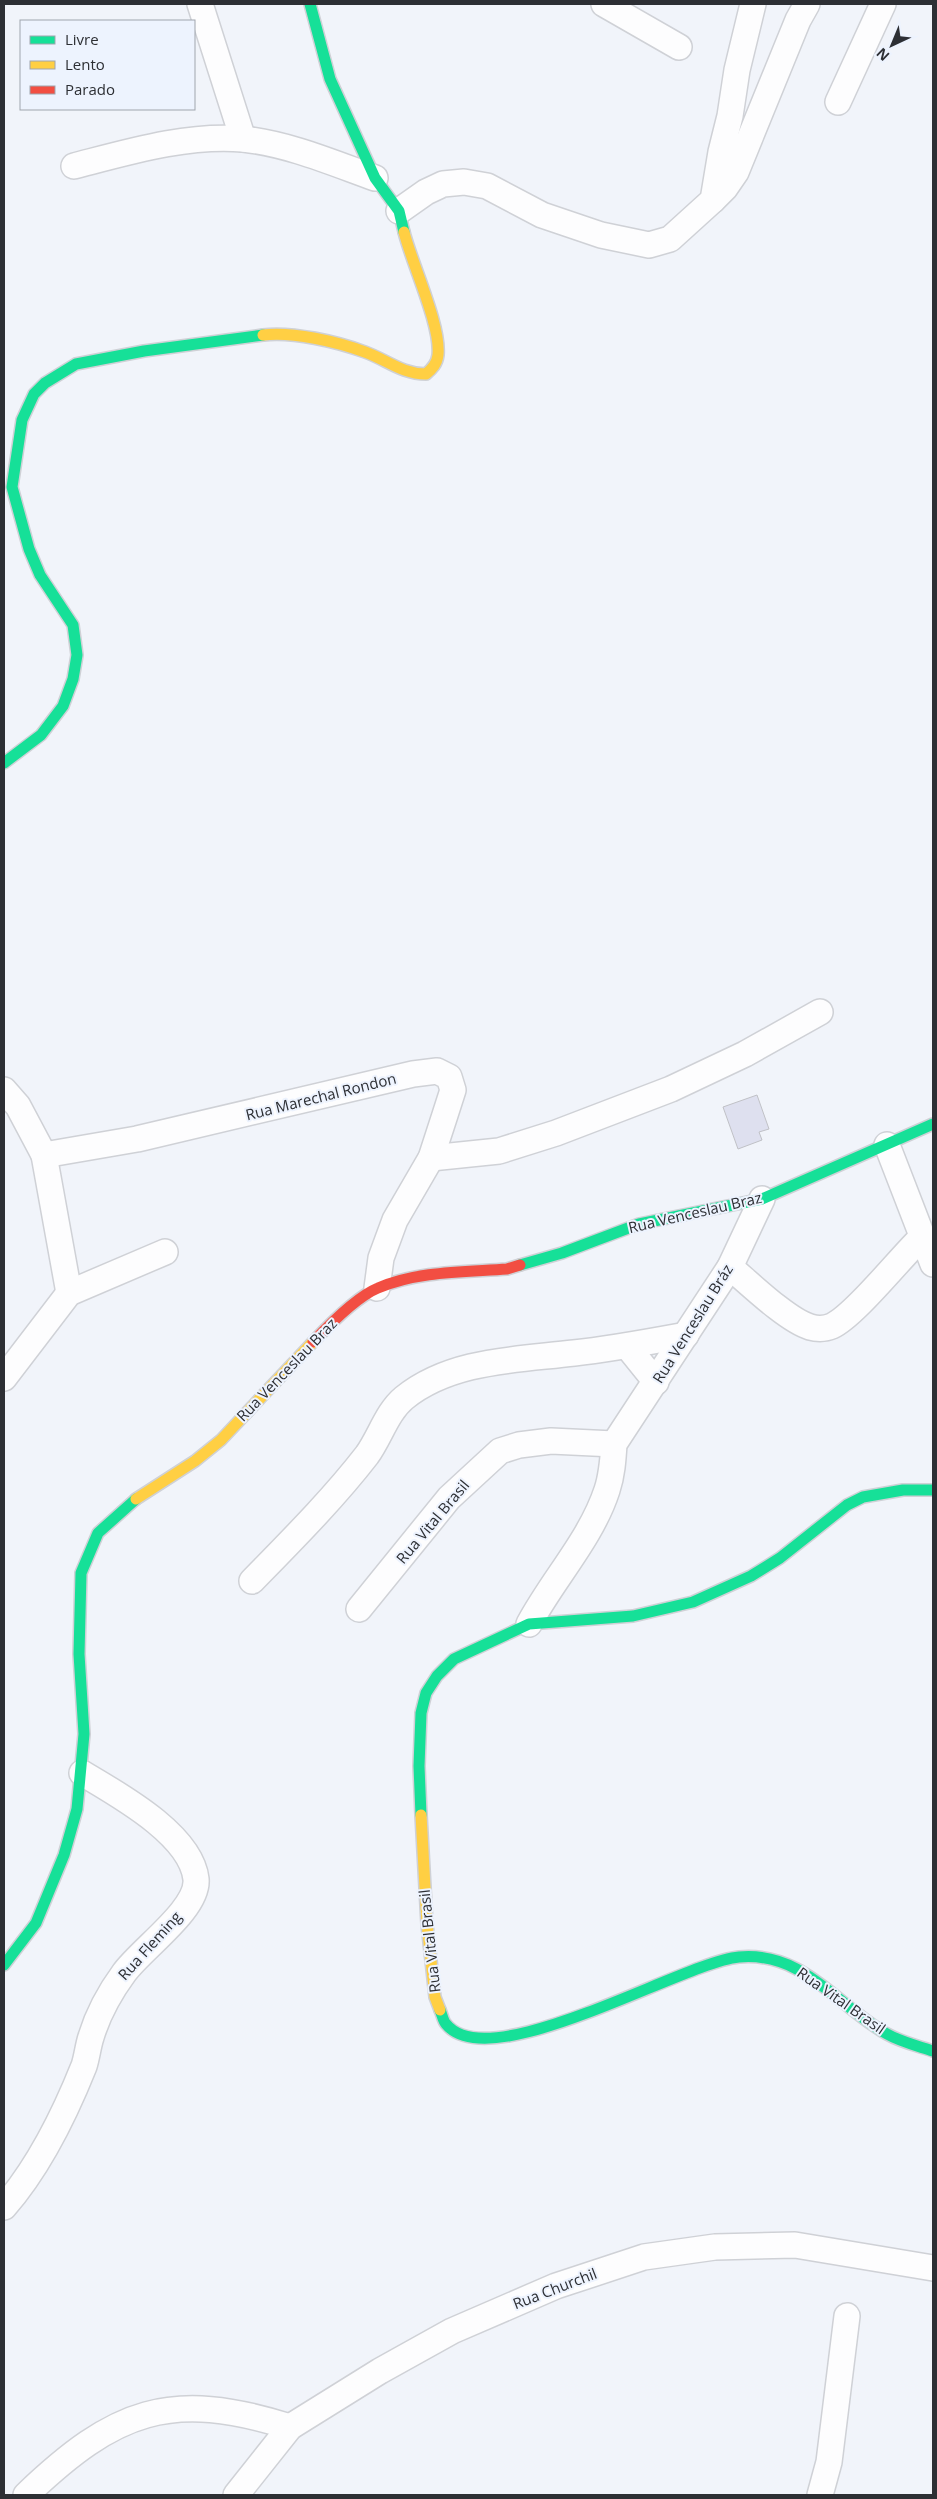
<svg xmlns="http://www.w3.org/2000/svg" width="937" height="2499" font-family="'Open Sans',sans-serif">
<style>
.building{fill:#dee0ef;stroke:#c0c1c6}
.lines{fill:none;stroke-linecap:round;stroke-linejoin:round}
.street-casing{stroke:#cfd1d6;stroke-width:28}
.fast-casing{stroke:#cfd1d6;stroke-width:14}
.slow-casing{stroke:#cfd1d6;stroke-width:14}
.jam-casing{stroke:#cfd1d6;stroke-width:14}
.street{stroke:#fdfdfe;stroke-width:25}
.fast{stroke:#16e098;stroke-width:11}
.slow{stroke:#ffcf43;stroke-width:11}
.jam{stroke:#f24e42;stroke-width:11}
.labels{text-anchor:middle;stroke-width:4;stroke-linejoin:round;paint-order:stroke}
.street-label{font-size:15px;fill:#2d2f34;stroke:#edf3fe}
</style>
<rect width="100%" height="100%" fill="#f1f4fa"/>
<polygon class="building" points="757,1095 769,1129 759,1132 762,1140 738,1149 723,1107"/>
<g class="lines">
<defs>
<g id="street">
<polyline points="200,4 243,139"/>
<polyline points="604,4 679,47"/>
<polyline points="838,102 883,4"/>
<path d="M74,166C128,152 188,134 243,139C289,144 333,163 375,178"/>
<polyline points="713,200 725,188 736,172 798,20 807,4"/>
<polyline points="399,211 426,192 443,184 464,182 487,186 542,215 601,235 649,245 670,239 713,200 721,152 730,116 737,70 753,4"/>
<polyline points="4,1090 18,1106 44,1155 137,1139 413,1074 437,1071 449,1077 453,1090 444,1118 431,1158 395,1220 381,1258 377,1288"/>
<polyline points="887,1145 933,1264"/>
<polyline points="44,1155 69,1293"/>
<polyline points="431,1158 499,1151 556,1133 671,1089 745,1054 820,1012"/>
<path d="M730,1267C749,1283 787,1320 810,1327C817,1329 825,1329 832,1326C854,1316 901,1257 922,1237"/>
<polyline points="627,1346 656,1382"/>
<polyline points="4,1378 69,1293 165,1252"/>
<path d="M252,1581C291,1541 333,1499 367,1455C380,1437 387,1412 404,1398C451,1360 516,1360 574,1353C611,1349 648,1342 686,1335"/>
<polyline points="359,1609 449,1498 500,1451 519,1445 551,1441 614,1444"/>
<path d="M529,1624C553,1579 591,1539 607,1490C612,1475 613,1460 614,1444L730,1267L762,1199"/>
<path d="M4,2207C39,2167 64,2116 84,2066C87,2057 88,2046 91,2037C98,2014 110,1992 124,1973C141,1949 199,1909 196,1879C191,1834 117,1794 82,1773"/>
<path d="M26,2495C115,2410 170,2389 290,2427"/>
<polyline points="236,2495 290,2427 380,2371 452,2331 556,2286 644,2257 715,2247 795,2245 933,2268"/>
<polyline points="820,2495 829,2462 847,2316"/>
</g>
<g id="fast">
<polyline points="310,4 330,79 375,178 399,211 404,232"/>
<polyline points="4,763 41,735 63,706 73,679 77,655 73,625 40,575 29,549 12,487 22,420 34,394 45,383 76,364 144,351 263,335"/>
<polyline points="520,1265 562,1253 639,1224 762,1199 933,1124"/>
<polyline points="421,1815 419,1766 421,1713 426,1693 437,1676 454,1659 529,1624 633,1616 693,1602 751,1576 780,1558 847,1505 863,1497 903,1490 933,1490"/>
<polyline points="4,1965 36,1923 64,1855 77,1809 84,1734 79,1654 81,1573 98,1533 136,1499"/>
<path d="M440,2010C442,2014 443,2021 446,2024C489,2078 683,1962 739,1957C804,1951 838,2007 887,2034C901,2042 918,2046 933,2051"/>
</g>
<g id="slow">
<path d="M263,335C292,331 338,342 365,352C387,360 402,374 426,374C432,369 437,364 438,355C441,325 412,264 404,232"/>
<polyline points="136,1499 195,1461 221,1440 313,1342"/>
<polyline points="421,1815 427,1924 435,1997 440,2010"/>
</g>
<path id="jam" d="M313,1342C329,1325 356,1297 378,1288C417,1271 465,1272 507,1269L520,1265"/>
</defs>
<use href="#street" class="street-casing"/>
<use href="#fast" class="fast-casing"/>
<use href="#slow" class="slow-casing"/>
<use href="#jam" class="jam-casing"/>
<use href="#street" class="street"/>
<use href="#fast" class="fast"/>
<use href="#slow" class="slow"/>
<use href="#jam" class="jam"/>
</g>
<g class="labels">
<g class="street-label">
<text transform="translate(321 1097) rotate(-14)" y="5">Rua Marechal Rondon</text>
<text transform="translate(695 1213) rotate(-13)" y="5">Rua Venceslau Braz</text>
<text transform="translate(693 1324) rotate(-58)" y="5">Rua Venceslau Bráz</text>
<text transform="translate(287 1370) rotate(-46)" y="5">Rua Venceslau Braz</text>
<text transform="translate(433 1522) rotate(-50)" y="5">Rua Vital Brasil</text>
<text transform="translate(430 1941) rotate(-96)" y="5">Rua Vital Brasil</text>
<text transform="translate(150 1946) rotate(-48)" y="5">Rua Fleming</text>
<text transform="translate(841 2001) rotate(35)" y="5">Rua Vital Brasil</text>
<text transform="translate(555 2289) rotate(-21)" y="5">Rua Churchil</text>
</g>
</g>
<rect width="937" height="2499" fill="none" stroke="#2d2f34" stroke-width="10"/>
<rect x="20" y="20" width="175" height="90" fill="#edf3fe" stroke="#a0a5ad"/>
<rect x="30" y="36" width="25" height="8" fill="#16e098" stroke="#a0a5ad"/>
<text x="65" y="45" font-size="15" fill="#2d2f34">Livre</text>
<rect x="30" y="61" width="25" height="8" fill="#ffcf43" stroke="#a0a5ad"/>
<text x="65" y="70" font-size="15" fill="#2d2f34">Lento</text>
<rect x="30" y="86" width="25" height="8" fill="#f24e42" stroke="#a0a5ad"/>
<text x="65" y="95" font-size="15" fill="#2d2f34">Parado</text>
<g transform="translate(892 45) rotate(224)" stroke="#edf3fe" stroke-width="4" paint-order="stroke">
<path d="M0-4L9 19L0 12L-9 19Z" fill="#2d2f34"/>
<text y="-8" font-size="14" font-weight="bold" text-anchor="middle" fill="#2d2f34">N</text>
</g>
</svg>
